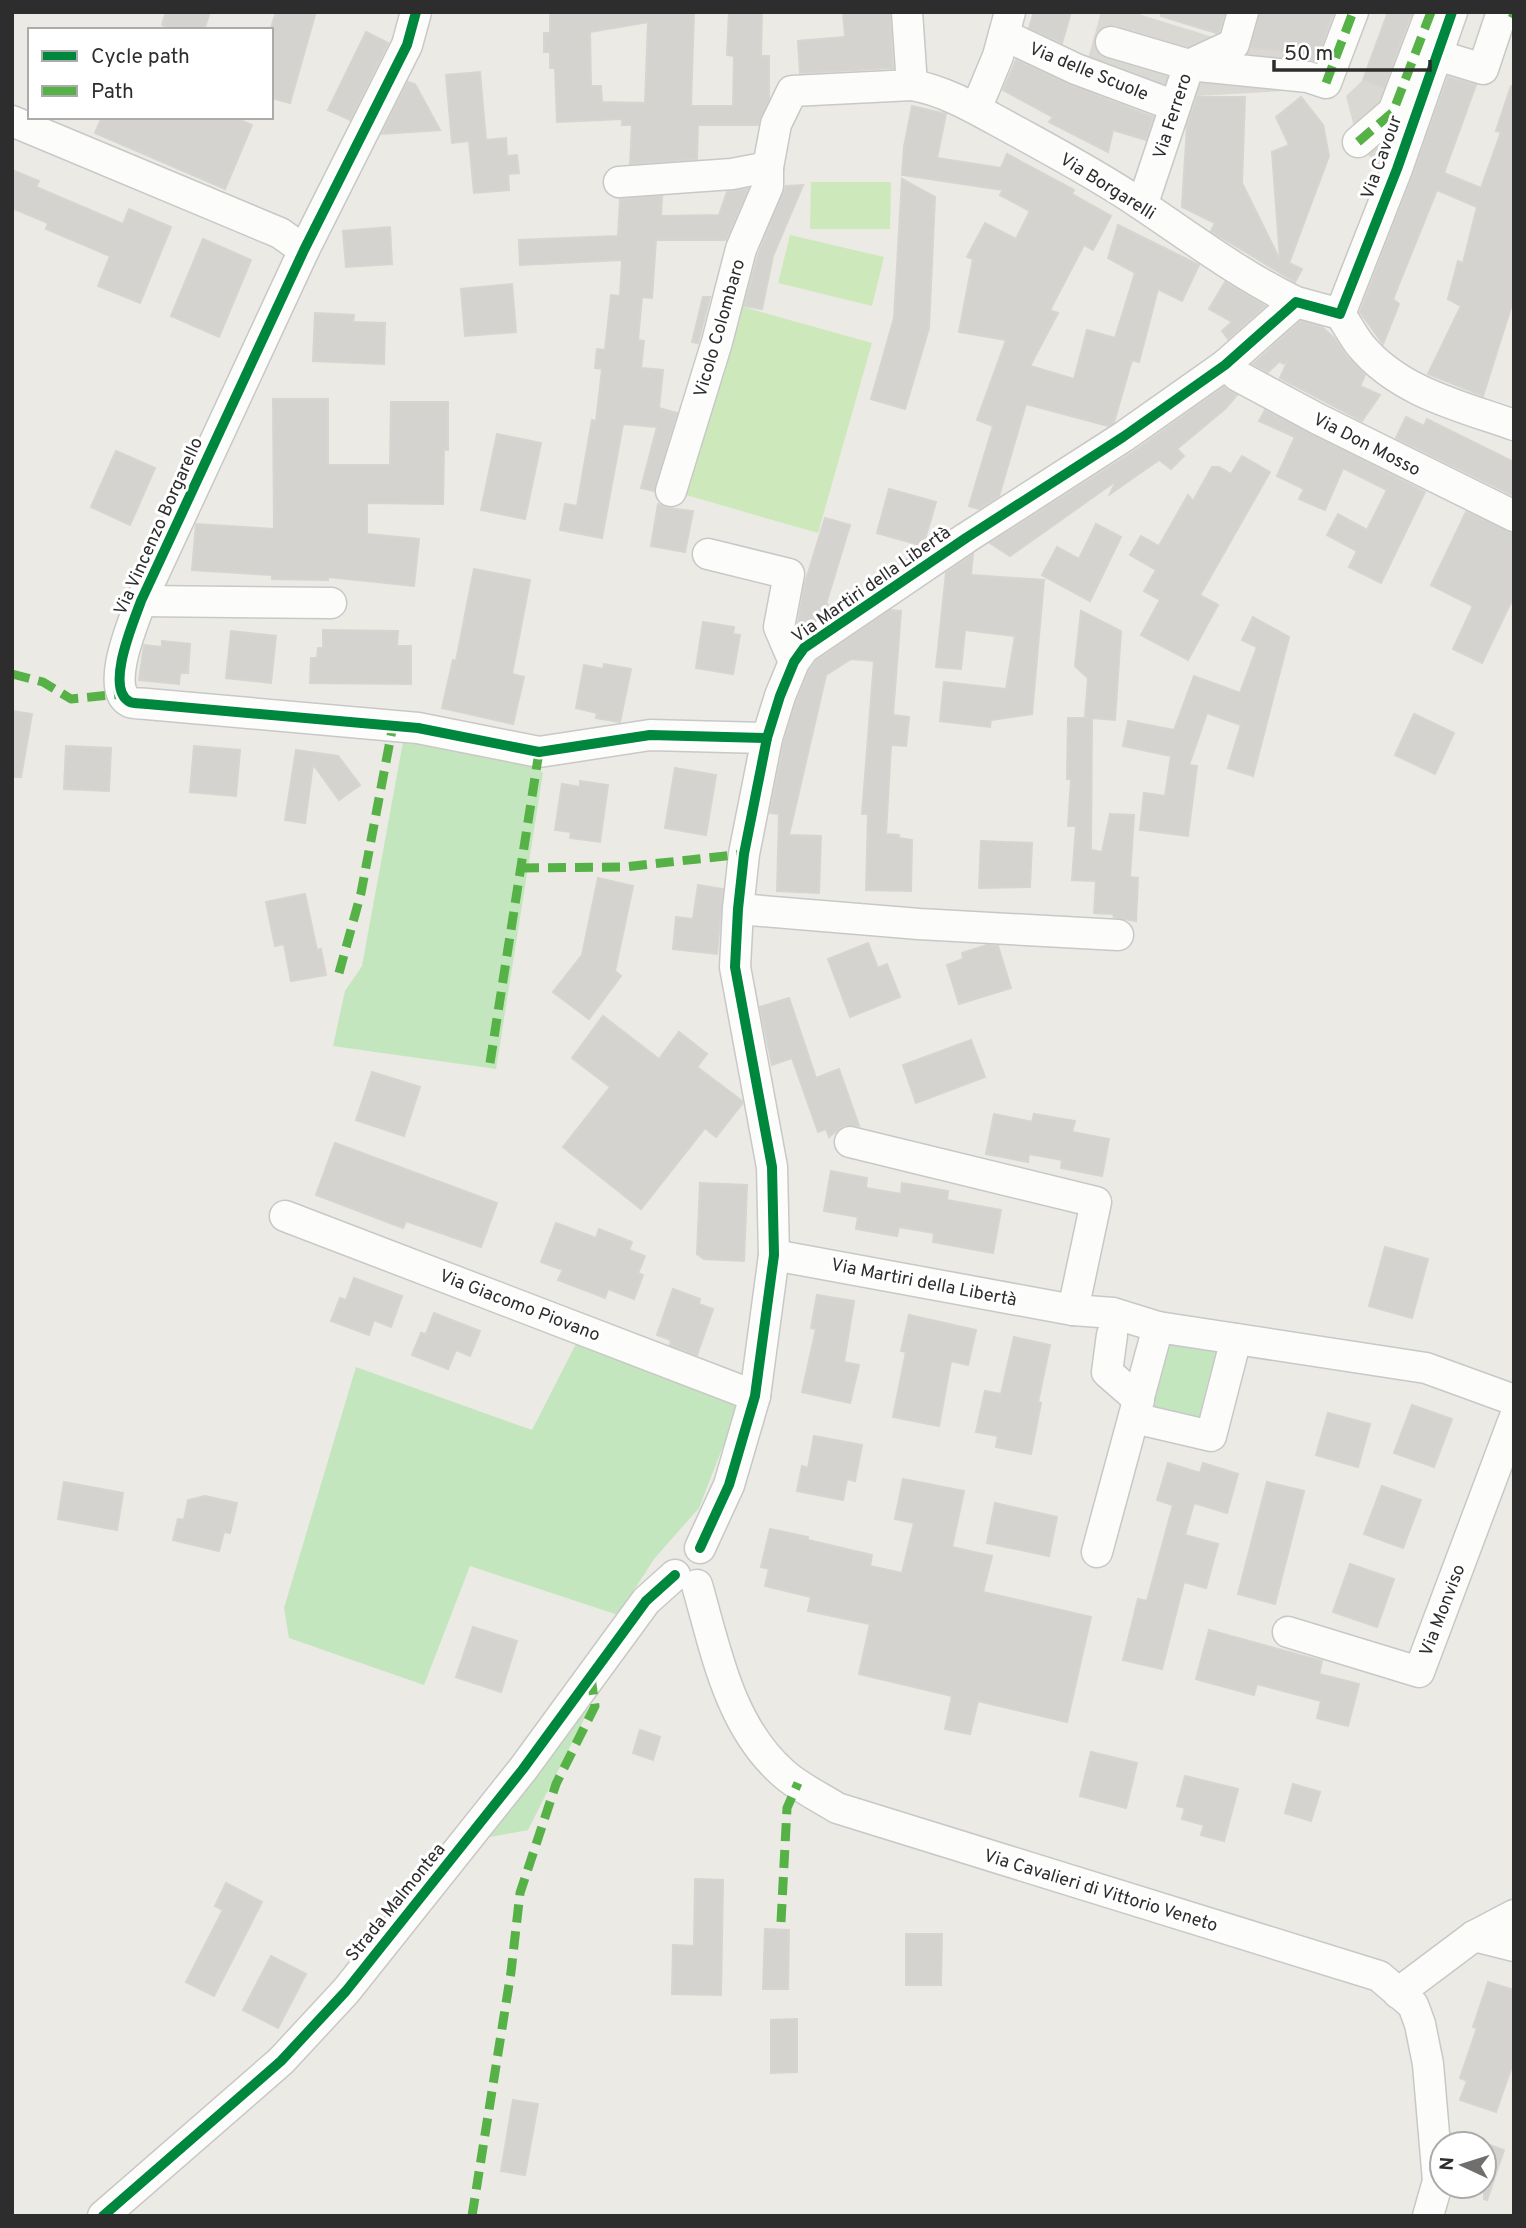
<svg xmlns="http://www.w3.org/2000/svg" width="1526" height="2228" font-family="Overpass,sans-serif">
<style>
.green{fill:#c4e6be}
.pitch{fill:#cde9bc}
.plaza{fill:#d9d8d2}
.building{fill:#d4d3cf;stroke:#d6d5d0;stroke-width:2;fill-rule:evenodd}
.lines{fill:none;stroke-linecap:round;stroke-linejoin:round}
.minor-casing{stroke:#c9c8c8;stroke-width:33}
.minor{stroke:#fcfcfb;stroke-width:30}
.quiet{stroke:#56b246;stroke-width:9;stroke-dasharray:18 9;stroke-linecap:butt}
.cycleway-casing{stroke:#fff;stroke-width:15}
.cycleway{stroke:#00873e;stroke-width:10}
.labels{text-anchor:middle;stroke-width:6;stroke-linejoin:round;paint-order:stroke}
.street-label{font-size:18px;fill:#2d2d2d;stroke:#fff}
</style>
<rect width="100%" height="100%" fill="#ebeae4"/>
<g class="green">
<polygon points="411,737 527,757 543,773 496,1069 333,1046 345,991 362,966 403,742"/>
<polygon points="1158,1327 1236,1339 1211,1436 1134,1418"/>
<polygon points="578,1340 741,1400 699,1508 654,1559 618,1615 470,1566 424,1685 289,1638 284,1608 356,1367 532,1430"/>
<polygon points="589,1698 587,1713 528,1830 479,1839"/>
</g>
<g class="pitch">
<polygon points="811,182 891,182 890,229 810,229"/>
<polygon points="790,235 884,257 872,306 778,283"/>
<polygon points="740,306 872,343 818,533 686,495"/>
</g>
<g class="plaza">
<polygon points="1101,12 1132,12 1248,48 1292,52 1312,61 1302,90 1178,97 1083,76"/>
<polygon points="1363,80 1391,90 1414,119 1397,169 1375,163 1358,142 1346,96"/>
</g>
<g class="building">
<polygon points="166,12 210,12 204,30 176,30 162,25"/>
<polygon points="276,12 304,12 315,15 290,103 271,98 271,28"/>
<path d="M550,12H694L691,106H733L734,56L727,55L729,12H762L761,56H769V99L758,125H698L697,159L630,164L632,125H622V119L557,122L555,68H550V52H544V33H550ZM648,22L645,103L602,102L601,86H591L590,32Z"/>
<polygon points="843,12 890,12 893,68 800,73 798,41 845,37"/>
<polygon points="1034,12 1071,12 1062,43 1029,28"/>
<polygon points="1161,12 1225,12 1219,32 1216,33 1161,16"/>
<polygon points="1260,12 1334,12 1316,61 1292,52 1251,48"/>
<polygon points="1388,12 1412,12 1384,87 1363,80"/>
<polygon points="366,32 388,43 350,120 328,110"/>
<polygon points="1016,60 1070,85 1153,117 1146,140 1113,130 1108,152 1049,122 1053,117 1003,90"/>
<polygon points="480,72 486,140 506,138 507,156 517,155 519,173 508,174 509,190 474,193 469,141 452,143 446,75"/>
<polygon points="1448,77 1476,85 1444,173 1481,188 1501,132 1496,131 1511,86 1514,87 1514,298 1483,396 1428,374 1461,306 1448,299 1458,261 1463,263 1477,207 1437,190 1393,299 1399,304 1383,344 1360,312 1413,175"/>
<polygon points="408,82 415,84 440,130 382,134"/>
<polygon points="1197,97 1245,97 1242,183 1280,260 1272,152 1289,145 1276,117 1301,97 1323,125 1329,156 1289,263 1302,269 1295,282 1211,231 1215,223 1182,207 1187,126"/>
<polygon points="912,106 946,114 937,158 1001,168 1007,154 1074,190 1072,194 1111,216 1093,250 1084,245 1050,310 1058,313 1030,366 1074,379 1087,330 1115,338 1135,273 1108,258 1118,225 1199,265 1182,301 1158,289 1139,362 1132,360 1114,422 1108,426 1026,404 999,496 979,509 969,506 993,426 977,420 1006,340 959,332 973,259 967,257 985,223 1016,239 1030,211 1000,195 1003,190 902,175 904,147"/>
<polygon points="102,117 233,117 252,125 225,189 95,133"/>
<polygon points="12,170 39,181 36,187 123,224 129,209 171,227 140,303 98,286 110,256 46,229 48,223 12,208"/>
<polygon points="902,179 935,197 929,328 905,409 871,399 894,318"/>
<polygon points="803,185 773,256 762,309 744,306 758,255 786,186"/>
<polygon points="748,189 726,240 656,240 652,298 642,297 638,340 644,341 641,368 663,370 659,408 677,413 654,491 641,488 657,427 623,424 602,538 560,530 565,504 577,506 592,420 596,421 602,369 595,368 597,349 605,350 611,295 620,296 622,260 520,265 519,240 618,236 620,199 662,196 661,216 719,215 727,192"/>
<polygon points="390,227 392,264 346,267 343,231"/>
<polygon points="203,239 251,260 219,337 171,316"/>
<polygon points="1225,282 1265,306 1228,339 1222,331 1232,322 1209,309"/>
<polygon points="512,284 516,332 465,336 461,289"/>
<polygon points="703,297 710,297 698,343 692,342"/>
<polygon points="315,313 354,315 353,322 385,323 384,364 313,361"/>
<polygon points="1301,321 1322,327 1334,338 1347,357 1365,375 1360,386 1380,395 1362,421 1280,378 1288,360 1283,364 1280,361 1268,372 1253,364"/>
<polygon points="1224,387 1237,395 1226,408 1177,449 1184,456 1171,469 1159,460 1110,494 1116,481 1010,556 990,543 1133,452"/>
<polygon points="273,399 328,399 328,465 390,465 391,402 448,402 448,450 444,449 443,504 367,503 367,534 419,539 414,586 328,577 328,580 272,579 272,575 192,570 196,524 274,529"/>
<polygon points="1265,410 1425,492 1381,583 1349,567 1357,551 1327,535 1338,514 1367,530 1387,490 1343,468 1325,510 1299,499 1304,489 1277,476 1295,437 1259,421"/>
<polygon points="1406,417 1424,426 1427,419 1514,462 1514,496 1396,438"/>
<polygon points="497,434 541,443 525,519 481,510"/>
<polygon points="116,451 155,468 130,525 91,507"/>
<polygon points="1242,456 1270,472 1200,595 1218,605 1188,660 1141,635 1160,600 1144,591 1156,570 1130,555 1141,536 1159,546 1188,495 1193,501 1212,467 1219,467 1231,474"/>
<polygon points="889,489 936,502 923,546 877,533"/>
<polygon points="658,504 667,508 693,511 685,552 651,546"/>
<polygon points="1466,512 1514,533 1514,596 1482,663 1453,649 1473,606 1431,585"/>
<polygon points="825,518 850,525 826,604 834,607 806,626 798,623 805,583"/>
<polygon points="1096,524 1121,537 1090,601 1042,575 1057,547 1079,559"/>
<polygon points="973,554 971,575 1044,580 1032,714 991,720 990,727 940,721 944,682 1006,689 1015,636 965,630 961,669 936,667 946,573"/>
<polygon points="474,569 530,580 512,674 524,677 513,724 442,708 453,660 456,661"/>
<polygon points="890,610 901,611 893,715 909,717 906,746 891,745 886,834 899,835 899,838 912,840 911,891 866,890 868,814 862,814 874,661 851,659 826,675 789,835 821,836 819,893 777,891 779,814 770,813 784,742 796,702 809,671 816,661"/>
<polygon points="1081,611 1121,631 1115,720 1092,718 1091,850 1102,852 1110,814 1134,815 1130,877 1138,878 1136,921 1114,917 1113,914 1094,913 1096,881 1072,880 1076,826 1068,826 1071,779 1067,779 1068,718 1089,718 1085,717 1088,678 1075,666"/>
<polygon points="1253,617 1289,637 1253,776 1228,768 1241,725 1207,713 1189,765 1197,766 1188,836 1140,830 1144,793 1165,796 1171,756 1123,746 1128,721 1174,730 1194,676 1240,693 1257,647 1242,640"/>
<polygon points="703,622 734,627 733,634 740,635 733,674 696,668"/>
<polygon points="323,630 398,631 397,646 411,646 411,684 310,683 311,658 317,658 318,648 323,648"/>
<polygon points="231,631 276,636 271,683 226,678"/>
<polygon points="162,641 190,644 188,673 180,673 179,684 139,680 144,645 162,647"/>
<polygon points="604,664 631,669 620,722 596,718 597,713 576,708 584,665 603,669"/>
<polygon points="12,711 32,714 21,777 12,777"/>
<polygon points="1414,714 1454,733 1435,774 1395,755"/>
<polygon points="66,746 111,748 109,791 64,789"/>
<polygon points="194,746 240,750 236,796 190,792"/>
<polygon points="296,750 338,756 360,785 339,800 313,764 305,823 285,820"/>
<polygon points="675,768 716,775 706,835 665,828"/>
<polygon points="580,781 608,785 600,842 570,838 571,832 555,830 562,784 580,787"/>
<polygon points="981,841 1032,843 1030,887 979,888"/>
<polygon points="598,878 633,886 615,971 621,976 589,1019 553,992 582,955"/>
<polygon points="698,885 723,889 717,954 673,949 676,917 693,919"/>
<polygon points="305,894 317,950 321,949 326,975 291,981 284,944 275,946 266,902"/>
<polygon points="868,943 878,968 887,964 900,997 850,1017 828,959"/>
<polygon points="987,945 998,946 1011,988 959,1004 947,965 963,959 962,953"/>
<polygon points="789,998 816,1078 839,1069 859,1126 844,1125 829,1137 826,1129 818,1132 792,1058 772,1065 760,1007"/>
<polygon points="603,1016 659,1059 679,1032 707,1054 697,1067 742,1101 742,1104 716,1137 705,1128 641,1209 563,1147 610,1087 572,1058"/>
<polygon points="971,1040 985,1077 916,1103 903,1065"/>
<polygon points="372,1072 420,1087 404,1136 356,1120"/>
<polygon points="994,1114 1032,1122 1034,1114 1075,1121 1072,1132 1109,1139 1102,1176 1061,1168 1062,1160 1029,1154 1028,1162 986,1154"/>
<polygon points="335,1143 497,1203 481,1247 406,1221 403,1228 316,1195"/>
<polygon points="831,1171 867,1178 866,1188 901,1194 902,1183 948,1191 947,1200 1001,1210 993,1253 933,1242 934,1233 899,1227 897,1236 856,1229 858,1217 824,1211"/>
<polygon points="700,1183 747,1185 744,1261 704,1259 697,1254"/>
<polygon points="556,1223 596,1238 599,1229 632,1242 629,1250 645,1256 638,1273 643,1275 634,1299 608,1289 605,1298 558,1280 563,1270 541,1262"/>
<polygon points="1385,1247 1428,1259 1412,1318 1369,1306"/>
<polygon points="354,1278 402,1296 391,1327 374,1320 369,1335 331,1321 340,1298 346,1300"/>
<polygon points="673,1289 700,1299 699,1304 713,1309 697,1355 670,1345 671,1340 657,1335"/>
<polygon points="817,1295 854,1301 844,1362 859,1365 850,1403 802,1392 816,1329 811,1328"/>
<polygon points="434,1313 480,1331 470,1356 456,1350 448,1369 412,1355 421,1333 426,1334"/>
<polygon points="909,1315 976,1330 968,1365 951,1361 939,1426 893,1417 906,1352 901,1351"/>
<polygon points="1014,1337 1050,1345 1038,1402 1041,1403 1031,1454 996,1447 998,1436 976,1432 985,1391 1001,1394"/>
<polygon points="1412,1405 1452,1419 1434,1467 1394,1453"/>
<polygon points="1328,1413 1370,1424 1358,1467 1316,1455"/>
<polygon points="814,1436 862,1445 855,1481 847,1479 843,1500 797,1491 802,1466 808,1468"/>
<polygon points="1168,1463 1200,1473 1203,1463 1238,1474 1227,1513 1194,1503 1185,1535 1218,1544 1206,1588 1184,1582 1162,1669 1123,1660 1138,1599 1147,1601 1173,1505 1157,1500"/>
<polygon points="903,1479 964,1491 952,1547 992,1556 983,1592 1091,1617 1067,1722 978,1701 970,1734 945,1729 952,1696 859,1674 870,1624 808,1611 811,1597 765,1586 769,1569 761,1567 770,1529 808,1537 808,1540 872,1555 870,1566 902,1573 914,1523 895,1519"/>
<polygon points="64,1482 123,1493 117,1530 58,1519"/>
<polygon points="1267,1482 1304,1491 1275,1604 1238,1594"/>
<polygon points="1382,1486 1421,1500 1403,1548 1364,1534"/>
<polygon points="205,1496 237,1503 230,1533 224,1532 219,1551 173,1540 178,1519 184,1520 188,1500"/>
<polygon points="995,1503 1057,1517 1049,1556 987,1543"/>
<polygon points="1350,1564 1394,1579 1377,1627 1333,1612"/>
<polygon points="473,1627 517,1641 501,1692 456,1677"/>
<polygon points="1209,1630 1322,1661 1319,1674 1359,1684 1348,1726 1317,1718 1321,1701 1257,1684 1254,1695 1196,1679"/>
<polygon points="640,1730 660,1737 653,1760 633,1753"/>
<polygon points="1091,1752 1137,1763 1126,1808 1080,1796"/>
<polygon points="1185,1776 1238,1789 1224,1841 1201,1835 1204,1825 1182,1819 1185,1808 1177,1806"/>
<polygon points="1293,1784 1320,1792 1311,1821 1285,1813"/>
<polygon points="695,1879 723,1880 721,1995 672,1994 673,1945 694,1946"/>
<polygon points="226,1883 262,1902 214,1996 186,1982 223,1910 215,1906"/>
<polygon points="765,1929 789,1930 788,1989 763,1989"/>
<polygon points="906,1934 942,1934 941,1985 906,1985"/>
<polygon points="271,1956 306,1974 278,2028 243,2010"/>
<polygon points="1488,1982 1514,1990 1514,2060 1496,2112 1460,2100 1467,2081 1460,2078 1477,2028 1473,2027"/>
<polygon points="797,2019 797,2072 771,2073 771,2020"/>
<polygon points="513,2100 538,2104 525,2175 501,2171"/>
<polygon points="1484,2143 1504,2150 1487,2200 1484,2199"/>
</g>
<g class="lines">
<defs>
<g id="minor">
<path d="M416,12L407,45L304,250L141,601C134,621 104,689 130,702C134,704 142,703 147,704L418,728L539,752L650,735L767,738"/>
<polyline points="907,12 912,85"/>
<polyline points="1004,35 1076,69 1175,106"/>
<polyline points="1111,42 1189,65 1308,77 1326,83 1353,12"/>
<polyline points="1437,55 1483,69 1502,12"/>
<polyline points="976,109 998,56 1010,12"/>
<polyline points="12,121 280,233 304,250"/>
<polyline points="1358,142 1393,112 1431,12"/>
<path d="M619,182L732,174L768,167L776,124L792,91L912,85C948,91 982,113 1014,130C1056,153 1099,176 1139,203C1190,237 1240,275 1296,302"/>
<polyline points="1139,203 1145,197 1189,65 1234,44 1243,12"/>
<polyline points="1340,314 1397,169 1452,12"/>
<path d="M1340,314C1347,324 1353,336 1361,346C1399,392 1460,406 1514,425"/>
<polyline points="1225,365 1238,376 1318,419 1514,516"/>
<polyline points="671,491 717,342 741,249 768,186 768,167"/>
<polyline points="708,554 789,574 779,627 794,662"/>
<polyline points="141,601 331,603"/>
<polyline points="738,909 919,924 1118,935"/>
<polyline points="850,1142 1096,1202 1073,1310"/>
<polyline points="285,1216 755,1396"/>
<polyline points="774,1255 1073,1310 1113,1313 1158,1327 1426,1368 1514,1400"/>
<polyline points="1112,1335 1107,1372 1139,1400"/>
<polyline points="1134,1418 1211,1436 1236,1339"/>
<polyline points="700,1548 729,1485 755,1396 774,1255 772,1167 735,967 738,909 744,854 767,738 780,696 794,662 804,648 966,538 1123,437 1225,365 1296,302 1340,314"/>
<polyline points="1097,1552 1158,1327"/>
<path d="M697,1585C716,1651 729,1725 783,1773C798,1787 820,1797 837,1808L1379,1976L1413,2005L1420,2024L1428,2064L1438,2181L1428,2216"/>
<polyline points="1288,1632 1419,1672 1514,1419"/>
<polyline points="1474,1936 1514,1946"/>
<polyline points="1398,1993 1474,1936 1514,1915"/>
<polyline points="103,2216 281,2061 346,1991 523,1769 646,1601 675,1575"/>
</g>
</defs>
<use href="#minor" class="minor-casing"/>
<use href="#minor" class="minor"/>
<g class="quiet">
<polyline points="1510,12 1514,14"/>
<polyline points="1326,83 1353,12"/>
<polyline points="1358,142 1393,112 1431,12"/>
<polyline points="12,674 43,682 71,699 121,694"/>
<polyline points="521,868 624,867 744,854"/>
<polyline points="339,973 361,893 393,725"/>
<polyline points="490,1063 539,752"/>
<polyline points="781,1922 787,1808 798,1783"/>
<polyline points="472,2216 511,1972 520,1893 556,1784 595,1706 591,1677"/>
</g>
<defs>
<g id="cycleway">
<path d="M416,12L407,45L304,250L141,601C134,621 104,689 130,702C134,704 142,703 147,704L418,728L539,752L650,735L767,738"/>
<polyline points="700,1548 729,1485 755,1396 774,1255 772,1167 735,967 738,909 744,854 767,738 780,696 794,662 804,648 966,538 1123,437 1225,365 1296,302 1340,314 1397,169 1452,12"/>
<polyline points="103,2216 281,2061 346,1991 523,1769 646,1601 675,1575"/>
</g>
</defs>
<use href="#cycleway" class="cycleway-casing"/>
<use href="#cycleway" class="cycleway"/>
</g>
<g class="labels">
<g class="street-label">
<text transform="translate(1089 71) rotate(22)" y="6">Via delle Scuole</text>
<text transform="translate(1172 116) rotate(-72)" y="6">Via Ferrero</text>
<text transform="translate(1381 157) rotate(-70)" y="6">Via Cavour</text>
<text transform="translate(1108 186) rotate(32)" y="6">Via Borgarelli</text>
<text transform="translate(719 328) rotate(-74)" y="6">Vicolo Colombaro</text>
<text transform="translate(1367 444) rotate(27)" y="6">Via Don Mosso</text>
<text transform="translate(158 526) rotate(-66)" y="6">Via Vincenzo Borgarello</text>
<text transform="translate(871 584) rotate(-35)" y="6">Via Martiri della Libertà</text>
<text transform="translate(924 1282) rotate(11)" y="6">Via Martiri della Libertà</text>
<text transform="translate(520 1305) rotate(21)" y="6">Via Giacomo Piovano</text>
<text transform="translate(1442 1610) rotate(-69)" y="6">Via Monviso</text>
<text transform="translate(1101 1890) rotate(17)" y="6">Via Cavalieri di Vittorio Veneto</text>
<text transform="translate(395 1902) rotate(-51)" y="6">Strada Malmontea</text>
</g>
</g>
<rect width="1526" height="2228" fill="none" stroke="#2d2d2d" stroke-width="28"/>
<rect x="28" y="28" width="245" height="91" fill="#ffffff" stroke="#ababab" stroke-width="2"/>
<rect x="42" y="51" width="35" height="10" fill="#00873e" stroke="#ababab" stroke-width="2"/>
<text x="91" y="63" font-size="21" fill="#2d2d2d">Cycle path</text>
<rect x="42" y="86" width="35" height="10" fill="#56b246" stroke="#ababab" stroke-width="2"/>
<text x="91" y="98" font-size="21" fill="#2d2d2d">Path</text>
<g transform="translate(1463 2165) rotate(274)"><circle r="33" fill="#ffffff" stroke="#ababab" stroke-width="2"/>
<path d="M0-5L12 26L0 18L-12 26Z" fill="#706f6d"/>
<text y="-10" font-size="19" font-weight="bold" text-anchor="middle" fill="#2d2d2d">N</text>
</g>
<path d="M1274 60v10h156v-10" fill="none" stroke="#2d2d2d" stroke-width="3.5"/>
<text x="1284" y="60" font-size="21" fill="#2d2d2d" stroke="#ffffff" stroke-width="5" paint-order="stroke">50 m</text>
</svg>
